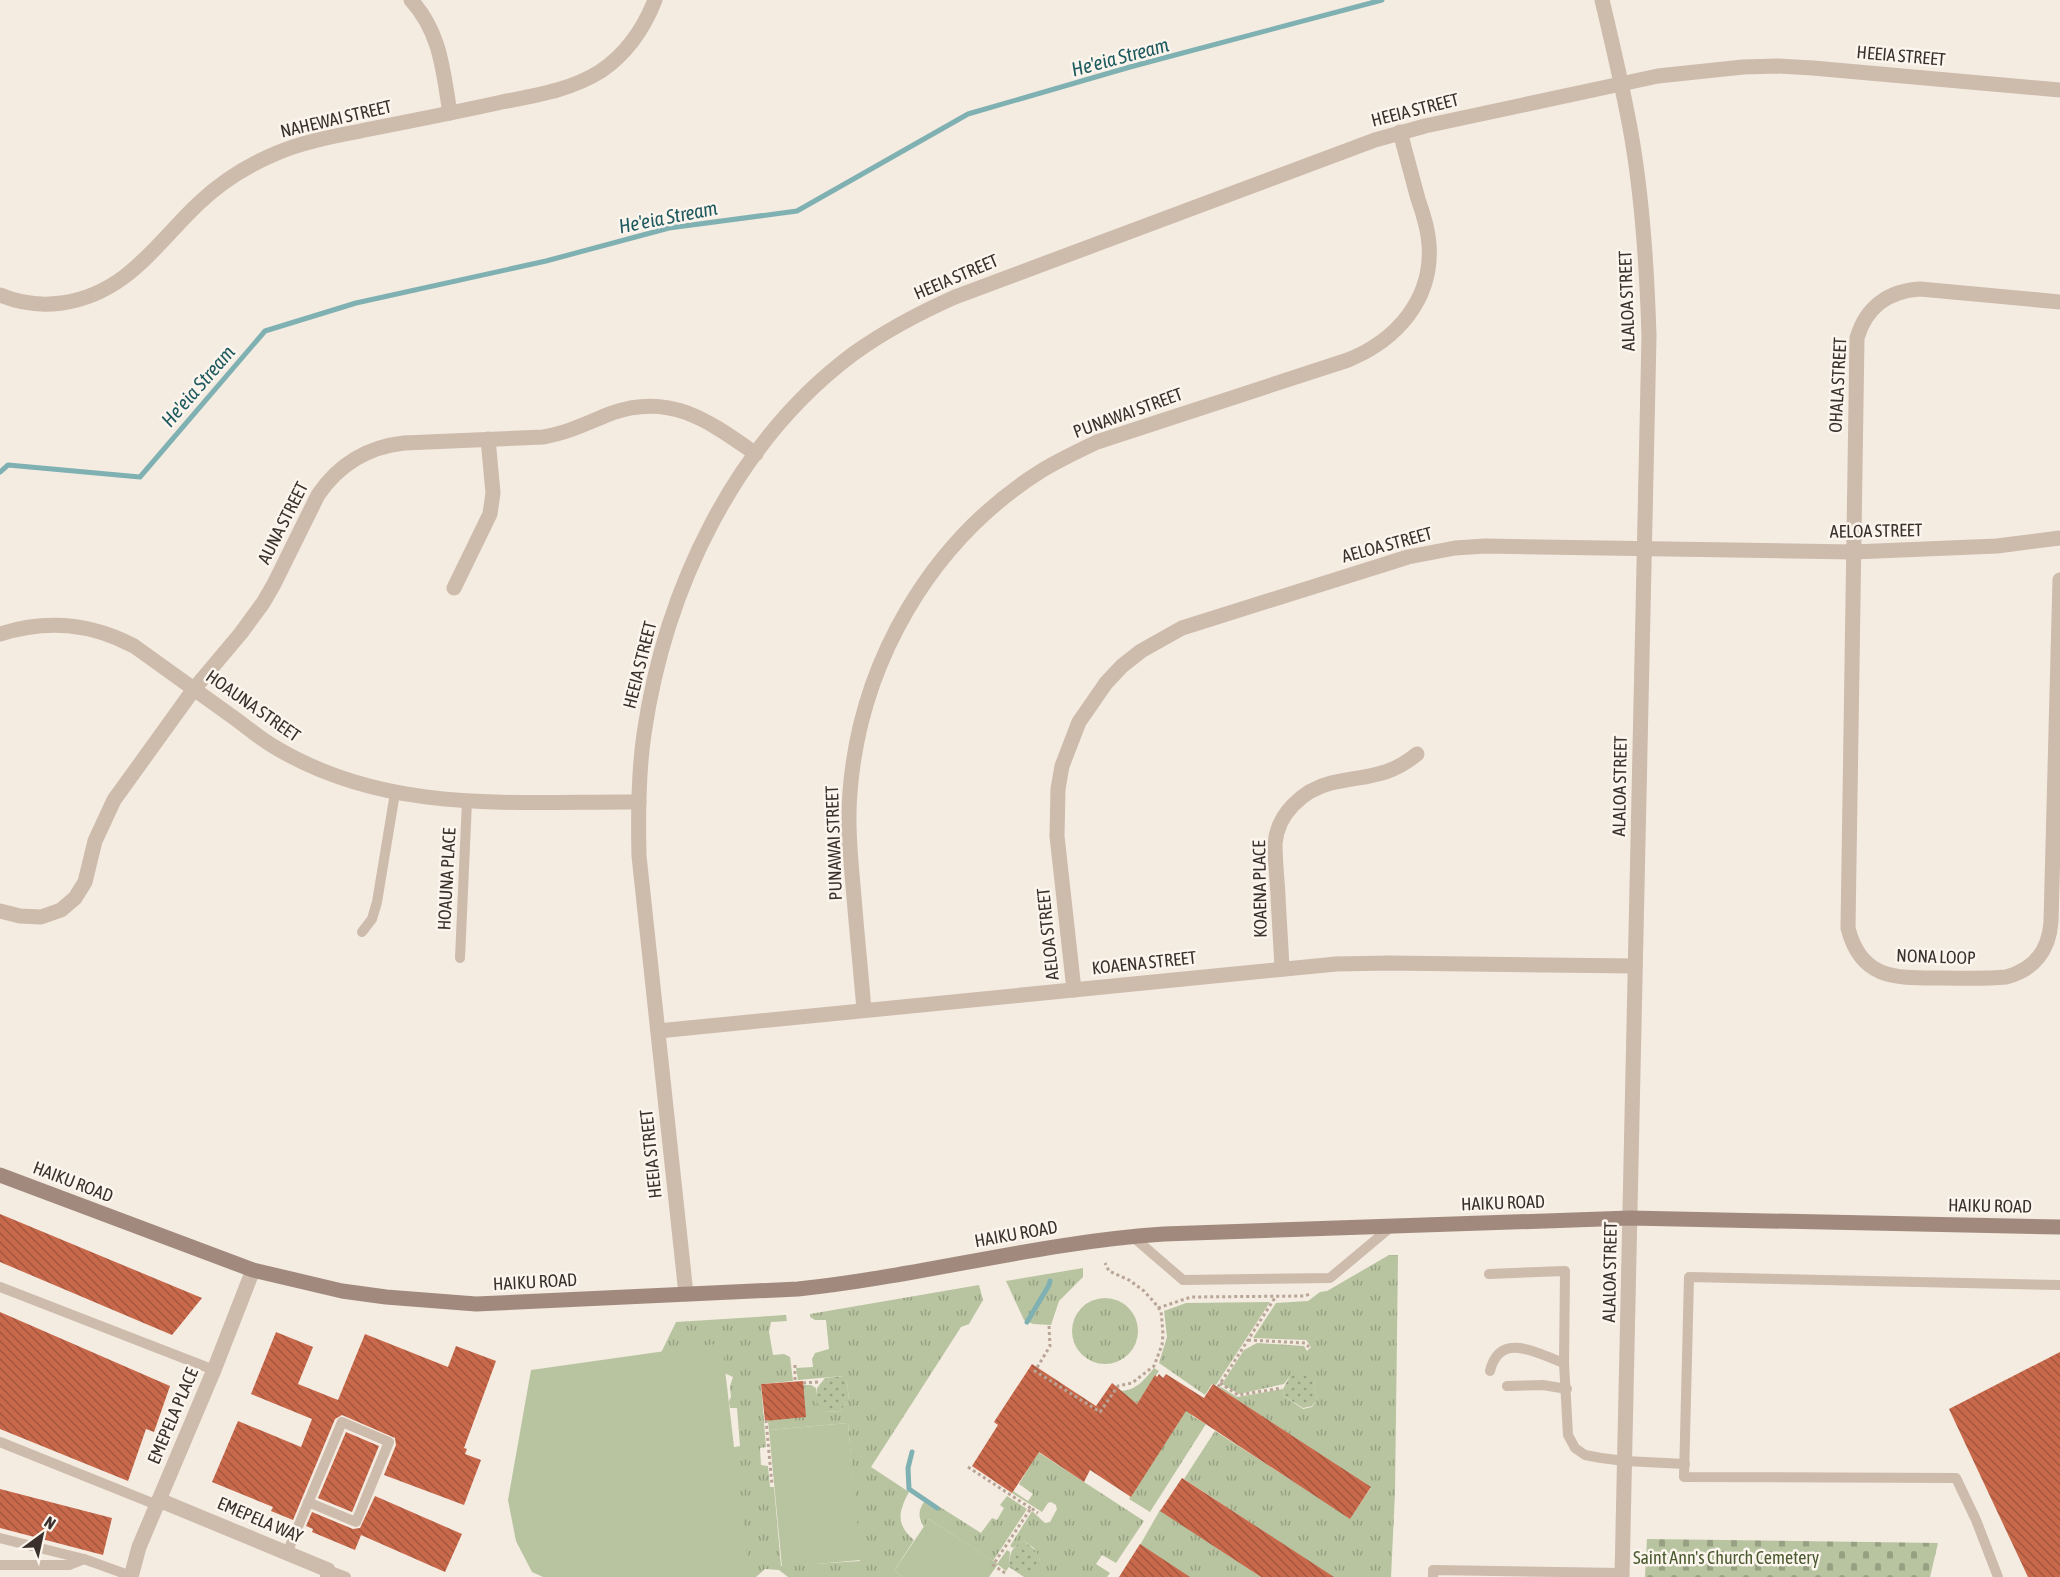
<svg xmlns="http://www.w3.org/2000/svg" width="2060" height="1577" font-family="'Asap Condensed',sans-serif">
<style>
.grass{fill:url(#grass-tufts)}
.cemetery{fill:url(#cemetery-stones)}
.park{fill:url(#park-dots)}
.pitch{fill:#b8c4a0}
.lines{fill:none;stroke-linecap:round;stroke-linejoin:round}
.stream{stroke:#7fb0b2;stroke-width:5}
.building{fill:url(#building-back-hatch)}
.path{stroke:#b9a596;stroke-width:3;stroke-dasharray:3 3;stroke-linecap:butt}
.service{stroke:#cdbbac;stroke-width:10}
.minor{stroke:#cdbbac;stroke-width:15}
.tertiary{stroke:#cdbbac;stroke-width:15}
.secondary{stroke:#a18a7d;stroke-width:15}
.labels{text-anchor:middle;stroke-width:5;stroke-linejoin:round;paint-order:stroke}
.street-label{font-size:18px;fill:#3b302b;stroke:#fbf5ee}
.park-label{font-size:18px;fill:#4a5a2e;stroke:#fbf5ee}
.water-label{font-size:20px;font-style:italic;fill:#1f5a5e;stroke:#fbf5ee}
</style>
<defs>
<pattern id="grass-tufts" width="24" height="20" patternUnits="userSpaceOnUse" patternTransform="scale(1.5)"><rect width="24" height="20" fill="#b8c4a0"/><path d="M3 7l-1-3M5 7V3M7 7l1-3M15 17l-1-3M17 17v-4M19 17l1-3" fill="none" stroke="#97a083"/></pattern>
<pattern id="cemetery-stones" width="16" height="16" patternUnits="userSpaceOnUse" patternTransform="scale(1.5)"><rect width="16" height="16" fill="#b8c4a0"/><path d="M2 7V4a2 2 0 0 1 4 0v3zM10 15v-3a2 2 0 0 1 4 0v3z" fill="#97a083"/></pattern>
<pattern id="park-dots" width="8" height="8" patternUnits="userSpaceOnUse" patternTransform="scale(1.5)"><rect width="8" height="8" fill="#b8c4a0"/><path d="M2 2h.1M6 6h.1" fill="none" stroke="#97a083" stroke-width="1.8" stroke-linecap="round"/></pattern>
<pattern id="building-back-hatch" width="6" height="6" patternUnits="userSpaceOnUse" patternTransform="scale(1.5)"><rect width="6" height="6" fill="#c8694b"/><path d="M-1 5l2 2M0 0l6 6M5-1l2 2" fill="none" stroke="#a4573f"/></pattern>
</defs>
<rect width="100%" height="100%" fill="#f4ebe1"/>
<g class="grass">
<polygon points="1389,1255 1398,1255 1395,1493 1391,1577 1333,1577 1184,1479 1215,1431 1350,1518 1371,1488 1219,1388 1221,1387 1237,1397 1283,1389 1284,1396 1303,1409 1312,1407 1317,1400 1313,1381 1290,1376 1284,1384 1239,1394 1222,1384 1244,1350 1257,1343 1304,1346 1307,1351 1311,1347 1306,1340 1253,1338 1276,1303 1308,1301 1320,1292 1327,1291"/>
<polygon points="1083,1268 1083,1277 1059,1301 1051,1325 1033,1324 1024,1320 1006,1281"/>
<path d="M979,1285L983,1300L969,1324L961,1327L871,1467L909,1492C898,1512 896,1525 914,1540L894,1571L903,1577H788L779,1570L765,1569L756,1577H583L730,1448L740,1446L737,1408H730L729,1401L731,1397L730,1386L733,1377L724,1373L658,1359L676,1322L786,1315L787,1321L771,1322L769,1332L773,1355L784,1354L790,1357L793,1381L761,1384L766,1447L760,1448L761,1465L768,1466L770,1487H774L781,1566L860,1561L848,1423L769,1430L768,1421L802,1385H811L816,1388L818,1402L825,1412L840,1411L849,1400L847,1382L843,1376L798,1380L796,1368L813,1367L812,1359L815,1353L829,1349L826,1320H815L810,1317V1314Z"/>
<circle cx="1105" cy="1331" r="33"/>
<polygon points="1270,1302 1216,1385 1212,1384 1205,1395 1159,1363 1167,1337 1164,1311 1186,1303"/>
<path d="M1154,1368L1159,1371L1093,1469L1120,1391C1136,1391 1145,1379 1154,1368Z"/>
<polygon points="1194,1398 1201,1402 1192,1416 1206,1424 1150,1512 1129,1499"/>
<polygon points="1038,1452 1144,1521 1116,1563 1102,1555 1096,1564 1110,1573 1107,1577 1024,1577 1009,1567 1006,1571 997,1564 1007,1550 1010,1552 1009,1565 1040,1560 1034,1548 1024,1541 1013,1548 1010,1546 1032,1511 1045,1523 1050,1522 1057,1509 1056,1505 1051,1502 1048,1503 1042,1512 1012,1493 1013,1491 1028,1501 1033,1494 1019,1484"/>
<path d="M1007,1496L1027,1509L993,1561L929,1519L924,1527C918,1517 918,1511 924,1502L936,1510L940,1507L981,1533L992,1518L997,1520L1004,1508L1000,1505Z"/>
<polygon points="1160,1510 1261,1577 1189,1577 1140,1545"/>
</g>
<polygon class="cemetery" points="1647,1539 1938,1543 1930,1577 1645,1577"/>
<g class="park">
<polygon points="1303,1373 1313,1380 1317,1400 1312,1406 1303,1408 1284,1396 1283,1389 1290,1376"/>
<polygon points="844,1376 847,1382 849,1400 840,1411 825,1412 817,1403 817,1388 825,1378"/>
<path d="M1024,1541L1034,1549L1040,1559L1031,1572H1019L1009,1565C1010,1552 1012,1547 1024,1541Z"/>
</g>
<g class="pitch">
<polygon points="722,1343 749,1577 543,1577 532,1572 516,1541 508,1500 531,1370"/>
<polygon points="848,1423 861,1560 782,1567 769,1430"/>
<polygon points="929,1519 998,1564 989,1577 903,1577 894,1571"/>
</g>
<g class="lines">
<g class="stream">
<polyline points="0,472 8,465 140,477 265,331 356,303 546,261 669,228 797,211 968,114 1130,67 1382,0"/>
<polyline points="1027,1322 1049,1285 1050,1281"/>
<polyline points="912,1452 908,1468 909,1489 937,1508"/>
</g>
</g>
<g class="building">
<polygon points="0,1214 202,1298 172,1335 0,1262"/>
<polygon points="0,1312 170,1386 154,1432 146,1429 128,1481 0,1429"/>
<polygon points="276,1332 313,1347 298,1384 338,1400 365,1334 448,1367 456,1346 496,1361 464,1448 467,1449 465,1454 481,1460 464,1505 384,1475 396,1445 395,1438 342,1415 335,1419 293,1520 271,1511 273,1507 212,1482 238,1421 301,1447 312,1419 251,1394"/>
<polygon points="2060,1352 2060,1577 2028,1577 1949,1409"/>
<polygon points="1032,1364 1096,1406 1112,1383 1137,1404 1155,1375 1157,1377 1159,1374 1163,1378 1166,1374 1204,1398 1213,1384 1371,1487 1350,1519 1186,1411 1131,1497 1090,1470 1084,1482 1039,1452 1012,1493 972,1466 998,1425 994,1422"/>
<polygon points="803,1381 806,1417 765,1421 761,1384"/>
<polygon points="346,1432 379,1446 352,1512 318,1498"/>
<polygon points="1182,1478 1334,1577 1261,1577 1160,1511"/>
<polygon points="0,1489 112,1518 103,1555 0,1528"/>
<polygon points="375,1496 462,1534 445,1572 361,1535 355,1550 312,1532 313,1529 306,1526 312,1512 353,1529 360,1528"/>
<polygon points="1140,1544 1190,1577 1119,1577"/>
</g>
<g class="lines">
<g class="path">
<polyline points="1158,1308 1191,1297 1304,1296 1310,1294"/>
<polyline points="1049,1326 1050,1346 1035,1371 1100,1412 1118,1386 1132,1383 1154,1366 1162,1345 1163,1334 1161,1311 1154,1302 1144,1291 1129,1280 1109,1271 1105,1263"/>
<polyline points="1248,1340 1305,1343 1309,1347"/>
<polyline points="795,1365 795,1381"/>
<polyline points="803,1383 818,1382"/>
<polyline points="1220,1383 1238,1395 1282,1388"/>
<polyline points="1218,1387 1276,1296"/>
<polyline points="766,1420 772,1485"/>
<polyline points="968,1467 1032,1509"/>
<polyline points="1005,1573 993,1565 1031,1508 1038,1513"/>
</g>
<g class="service">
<polyline points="362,932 372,919 377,902 395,793"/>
<polyline points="460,958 467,801"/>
<polyline points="1132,1236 1183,1280 1330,1278 1391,1227"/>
<polyline points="1489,1274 1565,1271 1564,1363 1568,1435 1575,1448 1585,1455 1601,1458 1625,1461 1685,1464"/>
<polyline points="0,1287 214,1370"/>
<path d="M1490,1371C1500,1330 1538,1354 1564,1363"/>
<polyline points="1507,1386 1543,1385 1567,1389"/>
<polyline points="0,1442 157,1505"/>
<polyline points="0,1538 84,1559 131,1576"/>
<polyline points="287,1553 342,1422 389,1442 356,1522 308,1502"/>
<polyline points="0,1565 69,1565 84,1559"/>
<polyline points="325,1577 328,1570 346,1577"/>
<polyline points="1433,1577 1433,1570 1622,1573"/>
<polyline points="1998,1577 1976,1520 1956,1478 1684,1477 1689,1277 2060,1285"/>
</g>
<g class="minor">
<path d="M411,0C441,33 443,71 450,113"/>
<path d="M0,295C19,303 41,306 62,303C126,294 155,245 198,204C221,182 248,165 277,153C305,141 336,136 365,130C411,121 457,112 502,102C537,95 571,90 601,71C626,54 644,28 655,0"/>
<path d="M2060,302L1920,289C1888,291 1866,307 1857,338L1848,928C1861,980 1896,978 1941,978C1963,978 1985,979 2006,977C2034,970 2049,950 2051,922L2060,580"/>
<polyline points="454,588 490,514 493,493 488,439"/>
<path d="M0,634C47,619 90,623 134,646C166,669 198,692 230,715C246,726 261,740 278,749C391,815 514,801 639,802"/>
<path d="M0,911L20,916L41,917L61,910L75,898L85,882L95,841L114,800L194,689L241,633L263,603L274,584L318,495C339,464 367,447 404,443L543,437C568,433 589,422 612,413C671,392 710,422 756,454"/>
<path d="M1282,969C1281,944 1279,920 1278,895C1277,878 1275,861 1275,844C1277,814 1303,790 1331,783C1366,775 1388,778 1417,754"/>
<polyline points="1074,990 1057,836 1058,789 1062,766 1079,722 1106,683 1122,666 1141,651 1182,628 1408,557 1455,548 1485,546 1853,552 1997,546 2060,538"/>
<path d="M864,1010C861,973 857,935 854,897C851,862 847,827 850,792C860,663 930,541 1041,471C1059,460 1078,451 1097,442L1348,360C1397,340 1433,299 1429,244C1428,228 1423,213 1418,199C1412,177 1406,154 1400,132"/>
<polyline points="658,1031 1336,964 1389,963 1635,966"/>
<polyline points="159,1500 328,1570"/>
<polyline points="131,1577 139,1547 214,1370 253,1270"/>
</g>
<g class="tertiary">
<path d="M1602,0C1613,46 1624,92 1632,139C1643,204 1647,270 1649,336L1622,1577"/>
<path d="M686,1294L639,856C638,815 638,775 644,734C665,590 734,443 853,354C885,331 919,313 955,297L1375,140L1425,126L1658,76L1743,67L1778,66L1813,68L2060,90"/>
</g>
<path class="secondary" d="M0,1175L253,1270L342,1291L386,1297L476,1304L798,1289C921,1276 1041,1242 1164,1234L1630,1218L2060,1227"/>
</g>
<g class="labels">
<g class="street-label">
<text transform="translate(1901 56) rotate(5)" y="6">HEEIA STREET</text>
<text transform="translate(1415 110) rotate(-14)" y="6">HEEIA STREET</text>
<text transform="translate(336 119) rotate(-13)" y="6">NAHEWAI STREET</text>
<text transform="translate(956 277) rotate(-23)" y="6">HEEIA STREET</text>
<text transform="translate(1627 301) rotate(-92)" y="6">ALALOA STREET</text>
<text transform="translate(1838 385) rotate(-87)" y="6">OHALA STREET</text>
<text transform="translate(1128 413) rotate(-20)" y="6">PUNAWAI STREET</text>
<text transform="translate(283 523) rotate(-63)" y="6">AUNA STREET</text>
<text transform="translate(1876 531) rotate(-1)" y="6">AELOA STREET</text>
<text transform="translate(1387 545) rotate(-15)" y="6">AELOA STREET</text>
<text transform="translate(640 665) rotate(-76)" y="6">HEEIA STREET</text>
<text transform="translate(253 706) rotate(35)" y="6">HOAUNA STREET</text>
<text transform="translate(1620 786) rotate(-89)" y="6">ALALOA STREET</text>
<text transform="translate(834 843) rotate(-92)" y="6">PUNAWAI STREET</text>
<text transform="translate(447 879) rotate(-87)" y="6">HOAUNA PLACE</text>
<text transform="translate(1260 889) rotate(-91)" y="6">KOAENA PLACE</text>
<text transform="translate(1048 934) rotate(-96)" y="6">AELOA STREET</text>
<text transform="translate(1936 957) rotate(2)" y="6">NONA LOOP</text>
<text transform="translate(1144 963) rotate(-6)" y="6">KOAENA STREET</text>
<text transform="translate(651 1154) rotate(-96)" y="6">HEEIA STREET</text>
<text transform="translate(73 1182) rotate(21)" y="6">HAIKU ROAD</text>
<text transform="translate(1503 1203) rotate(-2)" y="6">HAIKU ROAD</text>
<text transform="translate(1990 1206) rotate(1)" y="6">HAIKU ROAD</text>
<text transform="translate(1016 1234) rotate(-10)" y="6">HAIKU ROAD</text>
<text transform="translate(1610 1272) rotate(-89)" y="6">ALALOA STREET</text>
<text transform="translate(535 1282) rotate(-3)" y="6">HAIKU ROAD</text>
<text transform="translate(173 1416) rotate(-67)" y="6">EMEPELA PLACE</text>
<text transform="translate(260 1520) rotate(23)" y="6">EMEPELA WAY</text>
</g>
<g class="park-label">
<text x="1726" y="1564">Saint Ann's Church Cemetery</text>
</g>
<g class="water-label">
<text transform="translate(1120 57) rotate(-15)" y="7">He'eia Stream</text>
<text transform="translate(668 217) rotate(-11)" y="7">He'eia Stream</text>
<text transform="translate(198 386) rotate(-49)" y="7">He'eia Stream</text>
</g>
</g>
<g transform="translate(42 1535) rotate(33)" stroke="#fbf5ee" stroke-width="4.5" paint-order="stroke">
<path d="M0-4.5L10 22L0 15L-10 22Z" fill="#3b302b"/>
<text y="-9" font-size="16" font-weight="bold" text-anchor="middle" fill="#3b302b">N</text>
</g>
</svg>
